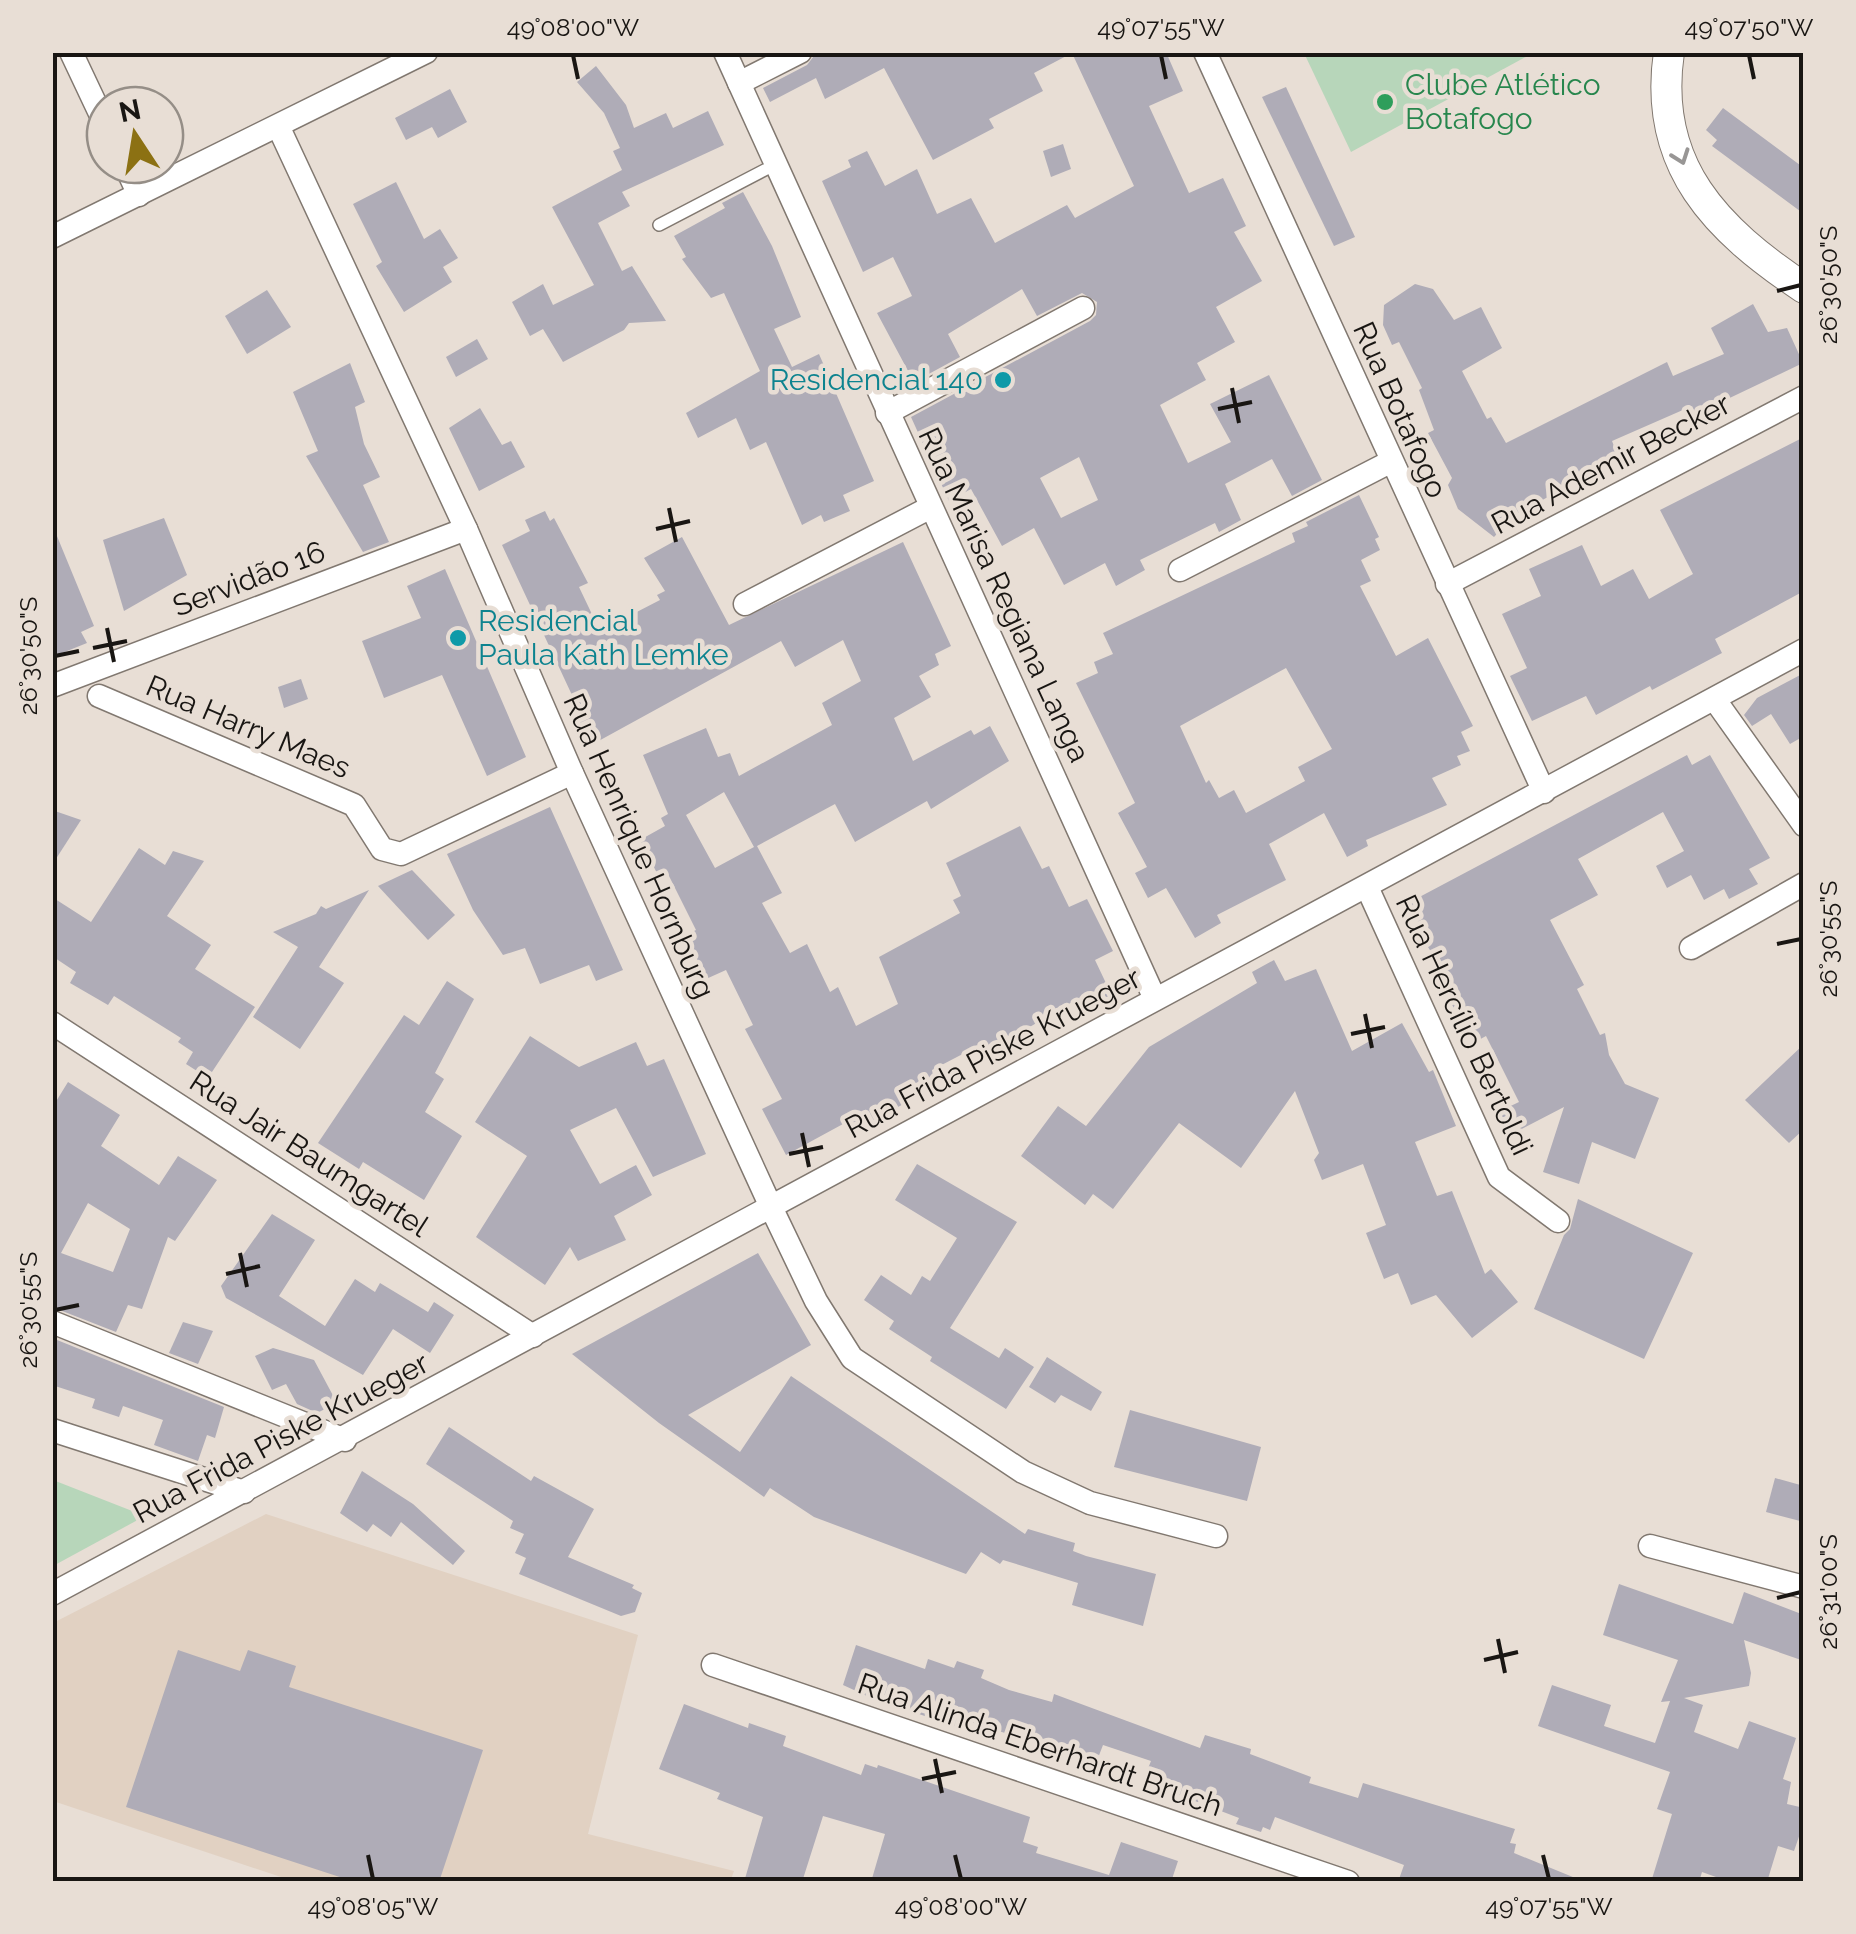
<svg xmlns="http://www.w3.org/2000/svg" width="1856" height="1934" font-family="Raleway,sans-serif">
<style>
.built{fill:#e1d1c2}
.green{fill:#b7d6ba}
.building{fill:#afacb7;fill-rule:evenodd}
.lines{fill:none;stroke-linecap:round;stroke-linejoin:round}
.lane-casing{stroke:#817870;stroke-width:14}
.street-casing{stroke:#817870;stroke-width:25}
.secondary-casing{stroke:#817870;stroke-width:32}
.lane{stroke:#fff;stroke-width:11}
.street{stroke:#fff;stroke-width:22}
.secondary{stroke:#fff;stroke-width:30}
.oneway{stroke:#989695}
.ticks{fill:none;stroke:#191613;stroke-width:4}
.leisure-dot{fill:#2e9e5b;stroke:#e8ded5;stroke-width:4}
.culture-dot{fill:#0f9aa8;stroke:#e8ded5;stroke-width:4}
.labels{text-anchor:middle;stroke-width:9;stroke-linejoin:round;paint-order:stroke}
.leisure-label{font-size:30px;fill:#27864d;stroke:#e8ded5;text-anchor:start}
.culture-label{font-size:30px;fill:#0d838f;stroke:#e8ded5;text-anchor:end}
.street-label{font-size:30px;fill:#191613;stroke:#e8ded5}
.neatline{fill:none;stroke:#191613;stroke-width:4}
.ticks-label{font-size:25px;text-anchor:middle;fill:#191613}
</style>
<rect width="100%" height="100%" fill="#e8ded5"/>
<polygon class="built" points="266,1514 638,1635 588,1834 734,1871 730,1882 293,1881 53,1801 53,1623"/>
<g class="green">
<polygon points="1304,53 1533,53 1351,152"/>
<polygon points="52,1480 53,1480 145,1516 53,1566"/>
</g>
<g class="building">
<path d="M817,52H1166L1183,91L1149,106L1189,193L1223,178L1246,226L1234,232L1262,281L1216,307L1235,342L1197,363L1206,380L1160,405L1188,463L1231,442L1210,404L1269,375L1322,480L1292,496L1272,459L1225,484L1241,520L1219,532L1215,523L1140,560L1145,570L1116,586L1105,563L1064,585L1034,528L1002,546L971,489L949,501L911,417L1090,321L1096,315L1097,302L1082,293L1037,316L1022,289L948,334L960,357L914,382L877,313L912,296L893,257L863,272L822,181L851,167L848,160L867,151L885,186L917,169L937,214L971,198L995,243L1067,205L1075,218L1134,186L1072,53L1034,73L1043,91L989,119L994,128L933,160L884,68L825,99L816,78L770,102L763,88L807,65ZM1079,457L1098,500L1061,518L1040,478Z"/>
<polygon points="596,66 626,105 634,128 666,113 673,128 708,111 724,145 622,192 630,206 598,223 622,271 632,266 666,321 629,323 624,330 563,362 543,329 530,336 512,302 543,284 553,305 594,285 552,207 622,170 613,151 620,148 604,113 577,82"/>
<polygon points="1286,87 1355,237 1334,246 1262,97"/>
<polygon points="450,89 467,122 438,138 432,127 406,140 395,118"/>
<polygon points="1723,108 1804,168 1804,214 1712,146 1717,140 1706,130"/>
<polygon points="1063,144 1071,169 1051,177 1043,151"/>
<polygon points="396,182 424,239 440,229 458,258 443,267 452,282 404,312 376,266 382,262 353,204"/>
<polygon points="743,192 772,246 801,317 774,329 792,367 819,354 874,481 843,495 850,511 824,522 821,515 802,525 766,442 750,450 736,418 698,438 686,413 760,371 724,293 711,298 682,259 686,257 674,236 725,208 722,203"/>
<polygon points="1415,284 1433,289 1454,320 1481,307 1502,348 1462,371 1487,419 1491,417 1506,443 1667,362 1673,376 1724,354 1711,328 1753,304 1768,332 1787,328 1803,363 1696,414 1692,406 1612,441 1616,451 1592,467 1595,472 1516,514 1494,537 1458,509 1448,485 1452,478 1428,433 1434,430 1419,390 1422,388 1399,342 1392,345 1383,325 1384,305"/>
<polygon points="267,290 291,327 247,354 225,316"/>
<polygon points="477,339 488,359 456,377 446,357"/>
<polygon points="350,363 365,402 355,407 364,444 380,477 363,485 389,542 363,552 306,456 318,451 293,392"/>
<polygon points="480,408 502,445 511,441 525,467 479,491 449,428"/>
<polygon points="1804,437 1804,591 1715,639 1722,653 1652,690 1650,686 1596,715 1586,696 1532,721 1510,676 1527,668 1502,614 1541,596 1529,569 1582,545 1601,586 1633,569 1649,599 1693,574 1660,510"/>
<path d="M1359,495L1379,537L1375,539L1380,550L1361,560L1371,581L1360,586L1396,656L1428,638L1473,726L1461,732L1470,751L1457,756L1461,765L1432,778L1447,805L1366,840L1368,846L1347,857L1324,813L1269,844L1286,880L1217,915L1221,923L1195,938L1166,888L1148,898L1135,873L1147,867L1118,813L1135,803L1076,683L1098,673L1094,662L1113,654L1103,633L1295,542L1292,533L1308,526L1306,522ZM1286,668L1332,749L1298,767L1305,781L1246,813L1234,790L1219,798L1209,780L1206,783L1180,726Z"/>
<path d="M545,511L550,521L554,518L588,583L579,587L600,631L660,600L657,595L665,591L644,558L682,537L729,625L903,542L951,646L935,654L939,665L919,676L931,697L894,718L913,761L971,730L974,735L990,726L1009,761L931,809L927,801L855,842L835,804L757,846L782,893L762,903L790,953L807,944L830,992L838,987L856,1026L898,1004L879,957L960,913L953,900L961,896L946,863L1020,826L1042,869L1049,866L1069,907L1087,899L1113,951L1095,960L1113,998L1081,1015L1074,1001L982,1055L978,1046L932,1070L935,1087L848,1134L843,1124L786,1155L762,1109L782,1099L745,1029L753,1025L726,970L706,979L686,935L696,930L668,874L660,879L640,840L665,826L661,818L668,814L643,755L706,728L718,757L730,753L739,776L832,725L822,703L861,681L843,640L795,667L781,641L584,749L568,714L578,708L502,545L530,531L525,520ZM724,792L754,847L715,868L686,815Z"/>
<polygon points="164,518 187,575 124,611 103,540"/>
<polygon points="52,524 94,626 81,632 87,643 52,657"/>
<polygon points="445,569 526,757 487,776 442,675 384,698 362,641 421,618 407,586"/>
<polygon points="1804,673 1804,736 1790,744 1771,714 1752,726 1744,715 1757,698"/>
<polygon points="301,679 308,699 284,708 278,687"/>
<polygon points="1687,755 1692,765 1710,755 1770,858 1749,869 1758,884 1729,899 1724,889 1704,900 1691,875 1667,888 1656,866 1684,851 1663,812 1578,859 1598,895 1550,920 1584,985 1577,989 1600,1035 1605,1033 1609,1055 1625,1084 1659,1098 1635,1159 1592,1142 1579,1184 1543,1172 1564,1107 1506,1137 1496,1113 1519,1102 1486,1036 1475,1042 1471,1034 1467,1036 1449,998 1457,994 1428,947 1410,902"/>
<polygon points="550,807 623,970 596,981 589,965 540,984 525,948 503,955 473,910 447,854"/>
<polygon points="52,810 81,820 52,865"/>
<polygon points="139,848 165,865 173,851 204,861 167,916 211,945 195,969 255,1007 208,1078 186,1064 193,1052 178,1042 181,1038 114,996 108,1005 70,983 76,972 52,956 52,897 91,922"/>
<polygon points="412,870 455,915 428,940 378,886"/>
<polygon points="369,890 319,967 344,983 300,1049 253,1017 298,947 273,932 316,914 321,906 326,909"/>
<polygon points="1274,960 1285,981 1316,969 1352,1051 1402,1023 1429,1072 1433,1070 1456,1126 1415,1142 1437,1196 1452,1191 1485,1274 1491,1269 1518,1302 1472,1338 1436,1295 1411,1305 1398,1273 1384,1279 1366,1233 1386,1225 1363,1164 1322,1180 1314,1160 1319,1153 1295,1091 1241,1168 1179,1123 1113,1209 1093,1194 1085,1205 1021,1156 1058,1106 1086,1126 1149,1047 1257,983 1252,972"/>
<polygon points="447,981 474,999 435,1073 444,1079 425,1112 462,1136 424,1200 363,1162 359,1169 318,1143 404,1015 419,1025"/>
<polygon points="530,1036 579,1067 636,1042 647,1066 664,1059 706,1154 653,1177 616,1108 570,1130 600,1184 636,1165 652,1195 614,1216 626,1240 578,1261 570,1247 545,1285 476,1237 527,1156 475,1122"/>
<polygon points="1804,1044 1804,1129 1789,1143 1745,1100"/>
<path d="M68,1082L120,1115L101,1146L159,1185L178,1156L217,1180L175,1241L168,1237L142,1309L128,1305L116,1332L52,1307V1108ZM88,1203L130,1229L113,1272L61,1253Z"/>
<polygon points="917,1164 1017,1222 950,1328 999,1358 1005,1348 1034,1367 1006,1409 930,1361 932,1357 889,1329 894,1321 864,1300 881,1275 911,1295 922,1276 930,1281 957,1238 895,1200"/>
<polygon points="1578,1199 1693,1253 1644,1359 1534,1309 1564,1235 1570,1229"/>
<polygon points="272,1214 315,1240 279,1296 325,1326 355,1279 375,1292 380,1283 428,1312 434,1302 454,1315 430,1353 393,1329 363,1375 226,1298 221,1286"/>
<polygon points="758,1253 811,1345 688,1415 740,1452 791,1376 1025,1534 1028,1529 1075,1543 1073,1551 1086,1556 1156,1574 1143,1626 1072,1605 1078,1583 1003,1560 1000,1564 981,1552 966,1574 814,1517 770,1488 764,1497 659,1423 572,1354"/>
<polygon points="183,1322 213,1331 198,1364 169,1353"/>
<polygon points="52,1338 224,1407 215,1438 207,1435 198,1461 154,1445 163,1420 123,1406 119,1417 92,1408 95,1399 52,1385"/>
<polygon points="273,1348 314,1360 337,1403 317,1413 297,1404 286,1384 272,1390 255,1356"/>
<polygon points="1047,1357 1102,1392 1091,1411 1061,1395 1055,1403 1029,1387"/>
<polygon points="1130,1410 1261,1447 1247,1501 1114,1467"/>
<polygon points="449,1427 531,1481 534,1476 594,1509 568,1557 634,1585 632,1588 642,1593 635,1612 621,1616 519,1574 526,1558 515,1553 524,1534 510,1528 513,1521 426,1464"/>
<polygon points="362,1471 413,1504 465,1551 453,1565 401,1522 391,1537 373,1524 367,1532 340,1513"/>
<polygon points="1775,1478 1804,1486 1804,1522 1766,1512"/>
<polygon points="1619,1584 1733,1624 1744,1592 1804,1615 1804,1661 1744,1640 1751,1673 1749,1686 1684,1698 1703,1705 1694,1732 1738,1749 1749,1721 1796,1738 1783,1779 1791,1782 1787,1804 1804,1808 1804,1822 1794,1851 1778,1846 1767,1882 1730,1882 1702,1872 1699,1882 1651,1882 1672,1814 1657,1809 1670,1772 1538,1726 1552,1685 1611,1705 1604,1726 1655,1743 1670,1701 1661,1702 1678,1660 1603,1635"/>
<polygon points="856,1645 925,1669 928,1659 954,1668 957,1661 984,1670 981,1678 1009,1690 1052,1702 1054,1694 1200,1748 1205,1735 1251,1749 1250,1754 1311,1777 1309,1783 1358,1798 1363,1783 1515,1829 1510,1843 1516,1844 1514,1853 1585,1882 1398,1882 1404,1865 1275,1817 1270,1830 1263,1827 1261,1832 1236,1824 1239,1818 1143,1781 1151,1761 1103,1745 1098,1758 1068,1749 1060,1751 971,1722 968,1731 867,1696 843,1685"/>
<polygon points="178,1650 240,1671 248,1650 296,1666 289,1687 483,1750 439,1882 355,1882 126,1807"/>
<polygon points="684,1704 748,1728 749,1723 786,1736 783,1746 861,1775 865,1764 877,1768 878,1765 1030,1817 1023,1842 1038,1847 1036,1853 1109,1875 1121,1842 1178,1861 1171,1882 871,1882 885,1834 823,1816 802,1882 744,1882 763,1817 717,1799 720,1793 659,1769"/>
</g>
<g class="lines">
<defs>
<polyline id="lane" points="659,225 778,163"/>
<g id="street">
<polyline points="71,52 105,124"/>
<polyline points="725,52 1155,999"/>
<polyline points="1205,52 1544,792"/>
<polyline points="739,83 800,52"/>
<polyline points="279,128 466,529 572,773 771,1207 816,1301 852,1358 1023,1472 1090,1503 1216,1536"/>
<polyline points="125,165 139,195"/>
<polyline points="52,237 426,52"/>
<polyline points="887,413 1083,308"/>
<polyline points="1180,570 1390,462"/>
<polyline points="1447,584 1804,397"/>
<polyline points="745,604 931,507"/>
<polyline points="52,686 466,529"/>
<polyline points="99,696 354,805 382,849 401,854 572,773"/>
<polyline points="1715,700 1804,825"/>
<polyline points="1367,887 1499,1177 1558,1221"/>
<polyline points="1691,948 1804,884"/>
<polyline points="52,1023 533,1336"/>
<polyline points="52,1322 345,1440"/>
<polyline points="52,1430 244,1492"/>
<polyline points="1650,1546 1804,1587"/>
<polyline points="52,1594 1804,650"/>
<polyline points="713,1665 1348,1882"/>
</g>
<path id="secondary" d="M1669,52C1652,166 1717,230 1804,288"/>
</defs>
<use href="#lane" class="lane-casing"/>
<use href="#street" class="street-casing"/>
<use href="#secondary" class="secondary-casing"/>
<use href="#lane" class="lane"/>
<use href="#street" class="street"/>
<use href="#secondary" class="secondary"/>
</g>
<defs><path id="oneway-chevron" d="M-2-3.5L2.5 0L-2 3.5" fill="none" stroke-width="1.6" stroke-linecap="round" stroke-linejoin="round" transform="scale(2.5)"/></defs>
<use class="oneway" href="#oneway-chevron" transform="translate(1681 157) rotate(70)"/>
<path class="ticks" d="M573,55L578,79M1161,55L1166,79M1749,55L1754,79M1777,291L1801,285M1232,388L1239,423M1218,409L1252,402M669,508L676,542M656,529L690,521M107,628L114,662M93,648L127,641M55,656L79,651M1777,944L1801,939M1365,1014L1372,1048M1351,1034L1385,1027M802,1133L809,1167M789,1154L823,1147M240,1253L247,1287M226,1274L260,1266M55,1310L79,1305M1777,1598L1801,1592M1498,1639L1505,1673M1484,1660L1518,1652M935,1759L942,1793M922,1779L956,1772M368,1855L373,1879M955,1855L961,1879M1543,1855L1549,1879"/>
<circle class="leisure-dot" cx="1385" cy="102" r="10"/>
<g class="culture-dot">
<circle cx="1003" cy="380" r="10"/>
<circle cx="458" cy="638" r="10"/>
</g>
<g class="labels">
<g class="leisure-label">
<text x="1405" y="95">Clube Atlético<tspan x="1405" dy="34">Botafogo</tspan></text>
</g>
<g class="culture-label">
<text x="983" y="390">Residencial 140</text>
<text x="478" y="631" text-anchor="start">Residencial<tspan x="478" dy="34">Paula Kath Lemke</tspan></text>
</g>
<g class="street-label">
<text transform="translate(1400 410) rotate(66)" y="10">Rua Botafogo</text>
<text transform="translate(1611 464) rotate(-28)" y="10">Rua Ademir Becker</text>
<text transform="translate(249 579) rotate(-21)" y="10">Servidão 16</text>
<text transform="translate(1004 595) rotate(65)" y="10">Rua Marisa Regiana Langa</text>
<text transform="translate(248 727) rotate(23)" y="10">Rua Harry Maes</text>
<text transform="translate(639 846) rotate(66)" y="10">Rua Henrique Hornburg</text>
<text transform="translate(1464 1025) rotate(65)" y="10">Rua Hercílio Bertoldi</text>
<text transform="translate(993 1053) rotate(-28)" y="10">Rua Frida Piske Krueger</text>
<text transform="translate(309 1154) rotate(33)" y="10">Rua Jair Baumgartel</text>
<text transform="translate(281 1438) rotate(-28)" y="10">Rua Frida Piske Krueger</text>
<text transform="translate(1040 1745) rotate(19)" y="10">Rua Alinda Eberhardt Bruch</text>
</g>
</g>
<rect width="1856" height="1934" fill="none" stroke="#e8ded5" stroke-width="110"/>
<g transform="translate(135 135) rotate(348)"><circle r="48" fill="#e8ded5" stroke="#958e87" stroke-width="2.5"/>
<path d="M0-8L18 38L0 25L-18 38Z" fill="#8c7113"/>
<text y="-15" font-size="28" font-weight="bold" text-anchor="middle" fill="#191613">N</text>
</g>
<rect x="55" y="55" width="1746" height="1824" class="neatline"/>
<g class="ticks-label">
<text x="573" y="36">49°08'00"W</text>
<text x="1161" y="36">49°07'55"W</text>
<text x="1749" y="36">49°07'50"W</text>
<text transform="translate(1828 285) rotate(-90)" y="9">26°30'50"S</text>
<text transform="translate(28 656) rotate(-90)" y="9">26°30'50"S</text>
<text transform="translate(1828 939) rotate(-90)" y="9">26°30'55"S</text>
<text transform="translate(28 1310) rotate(-90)" y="9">26°30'55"S</text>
<text transform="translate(1828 1592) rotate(-90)" y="9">26°31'00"S</text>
<text x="373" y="1915">49°08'05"W</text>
<text x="961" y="1915">49°08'00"W</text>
<text x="1549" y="1915">49°07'55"W</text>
</g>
</svg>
